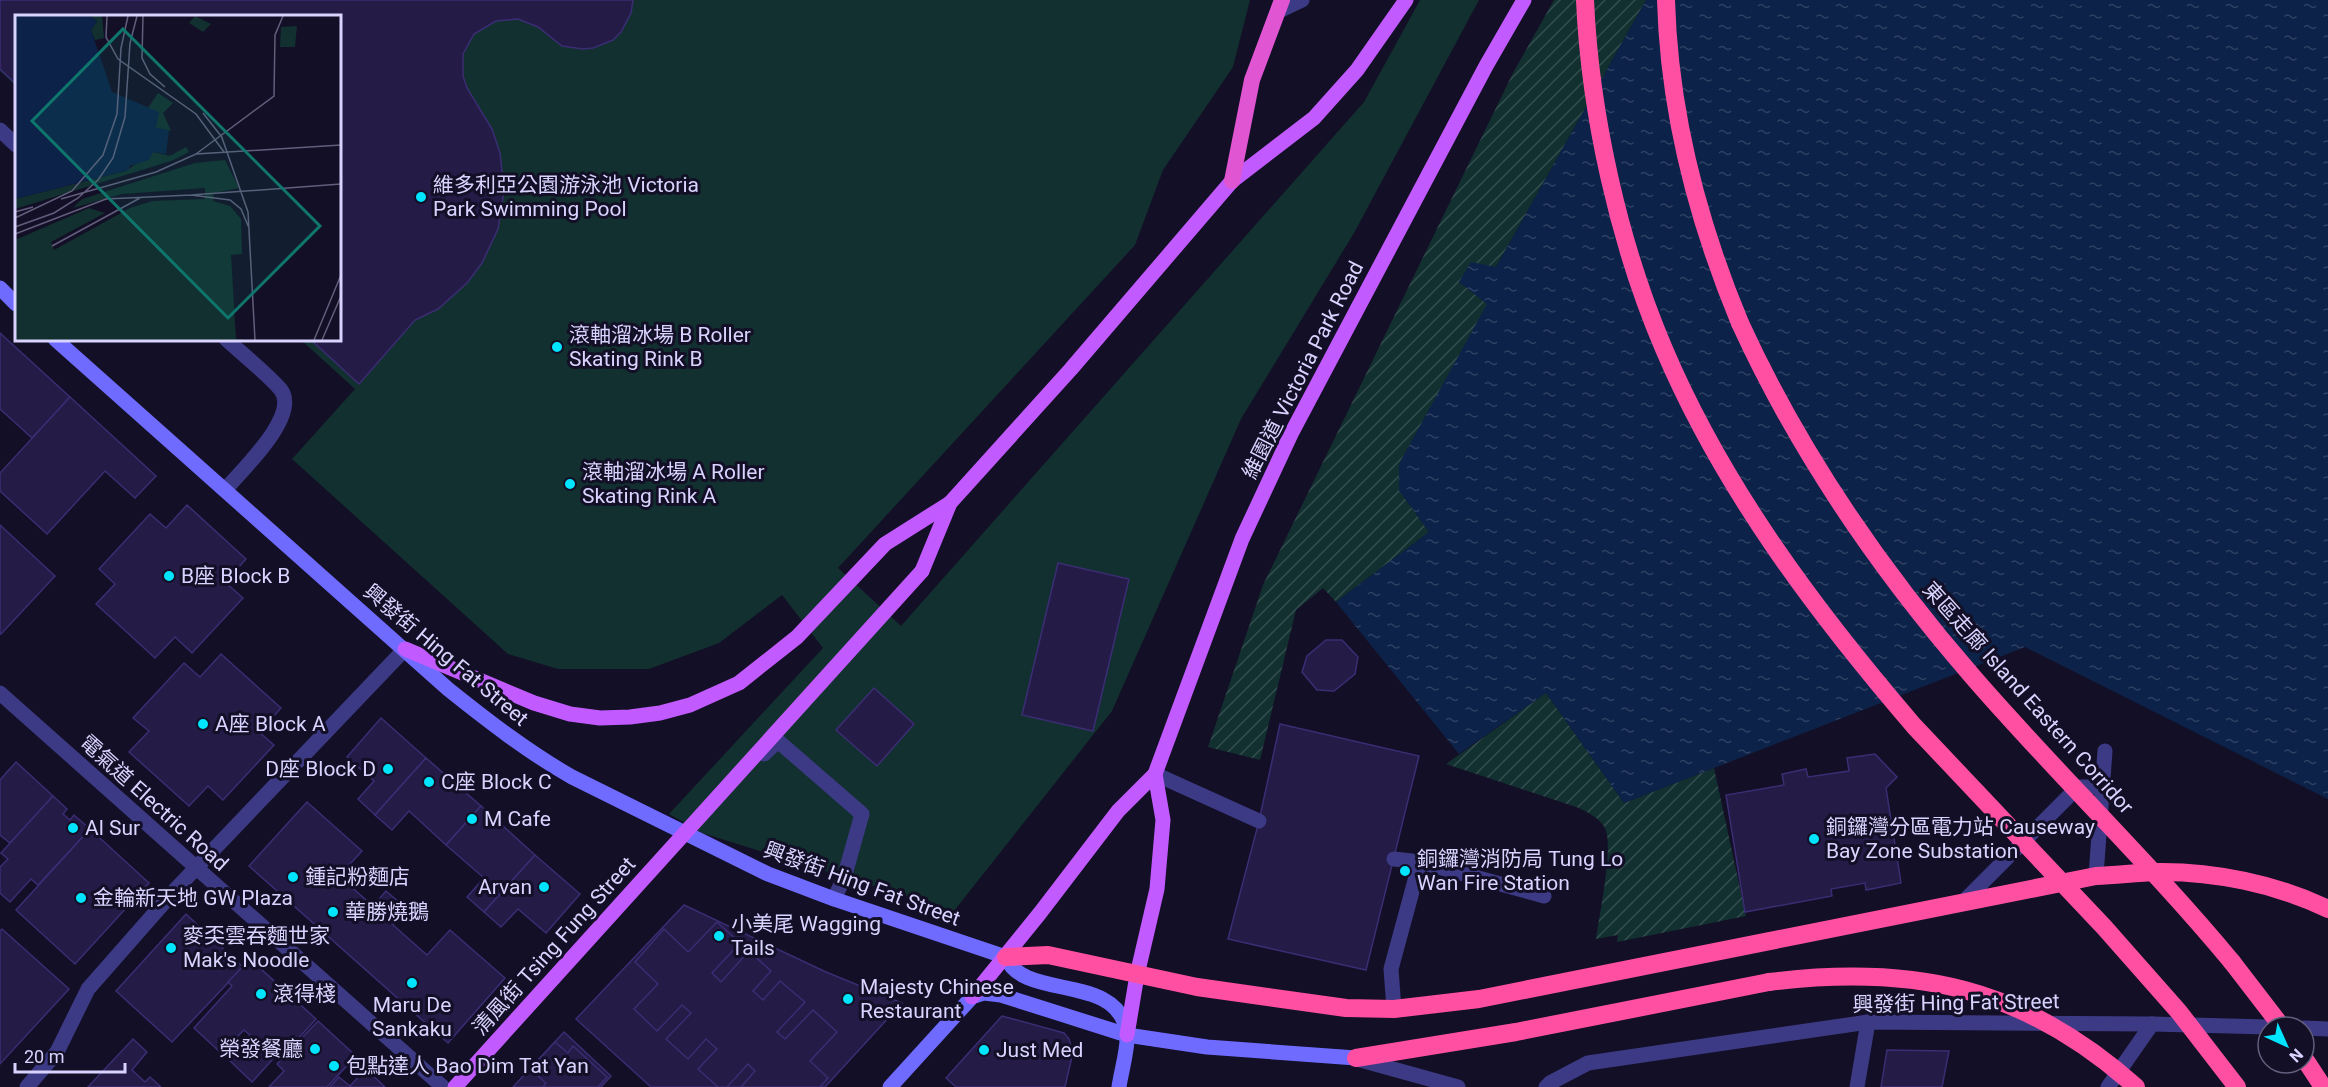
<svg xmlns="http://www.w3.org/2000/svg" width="2328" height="1087" font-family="Roboto,'Noto Sans TC',sans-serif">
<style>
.green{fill:#12302f}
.garden{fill:url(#garden-furrows)}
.water{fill:url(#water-ripples)}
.building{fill:#241b47;stroke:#3b2d73;stroke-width:1.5}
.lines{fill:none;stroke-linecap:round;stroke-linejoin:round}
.service{stroke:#3d3a85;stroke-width:15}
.minor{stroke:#3d3a85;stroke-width:15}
.tertiary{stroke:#3d3a85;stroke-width:15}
.secondary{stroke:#6f6bff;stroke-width:15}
.primary{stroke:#c25bff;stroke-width:15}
.trunk{stroke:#e055d1;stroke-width:16}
.motorway{stroke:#ff4fa3;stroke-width:18}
.primary-bridge{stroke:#c25bff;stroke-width:15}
.motorway-bridge{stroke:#ff4fa3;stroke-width:18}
.poi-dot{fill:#00e5ff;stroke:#130f26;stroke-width:2}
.labels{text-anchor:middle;stroke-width:6;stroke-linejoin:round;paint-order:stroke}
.poi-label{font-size:21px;fill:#d9d4ff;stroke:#130f26;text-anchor:start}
.street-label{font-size:21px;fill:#d9d4ff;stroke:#130f26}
.inset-road{fill:none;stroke:#625e7d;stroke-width:1.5}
.view{fill:#0f766e;fill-opacity:0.15;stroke:#0f766e;stroke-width:3}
.inset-edge{fill:none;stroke:#d9d4ff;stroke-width:3}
</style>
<defs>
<pattern id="garden-furrows" width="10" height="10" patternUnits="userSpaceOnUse" patternTransform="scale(1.5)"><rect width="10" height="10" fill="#12302f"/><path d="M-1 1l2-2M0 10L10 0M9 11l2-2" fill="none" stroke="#344d4e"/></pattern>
<pattern id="water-ripples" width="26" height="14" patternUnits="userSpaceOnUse" patternTransform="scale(1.5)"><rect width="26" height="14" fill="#0c2248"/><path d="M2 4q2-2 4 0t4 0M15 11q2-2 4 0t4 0" fill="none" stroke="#2f4163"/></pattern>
</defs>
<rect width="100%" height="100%" fill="#130f26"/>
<polygon class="green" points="0,0 1250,0 1233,67 1163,170 1135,245 838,568 901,626 1364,102 1420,0 1479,0 1354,233 1241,419 1112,711 954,911 702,833 669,814 823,648 782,595 719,643 649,669 558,669 508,654 292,459 355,389 300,339 339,339 339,16 16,16 16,86 0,71"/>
<g class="garden">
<polygon points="1554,0 1646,0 1496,267 1459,282 1488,304 1399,464 1399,490 1429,532 1336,602 1323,588 1296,610 1260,760 1208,747 1263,585 1513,73"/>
<path d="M1546,693L1624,803L1714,768L1746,916L1617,942L1618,935L1596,939C1599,916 1614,846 1605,828C1599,818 1589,813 1579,808L1446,764Z"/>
</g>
<polygon class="water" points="1646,0 2328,0 2328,799 2025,647 1624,803 1546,693 1459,754 1336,602 1429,532 1399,490 1399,464 1487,304 1459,282 1471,262 1496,267"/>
<g class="building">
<polygon points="0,0 633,0 631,13 621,32 613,40 593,48 583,49 562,46 538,27 518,19 496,21 474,34 463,54 463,76 467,88 492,129 500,153 504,191 498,229 482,263 467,283 438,309 415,320 359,384 310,339 339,339 339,16 16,16 16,84 0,69"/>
<polygon points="0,333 70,397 32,438 0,409"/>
<polygon points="70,397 156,476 135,498 105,471 47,534 0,491 0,473"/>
<polygon points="187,505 246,559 225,582 243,598 192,653 175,637 155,658 96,604 115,584 99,569 150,514 166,528"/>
<polygon points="0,525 55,576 1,634 0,634"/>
<polygon points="1058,563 1129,579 1093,731 1022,715"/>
<polygon points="1326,640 1342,640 1358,657 1355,674 1334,691 1317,690 1302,672 1307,656"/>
<polygon points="221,654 281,708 259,732 274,745 223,800 208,786 189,806 129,752 149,731 133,718 184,663 200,677"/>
<polygon points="874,688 914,724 877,766 836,730"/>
<polygon points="381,718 426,758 375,815 358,799 374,781 347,757"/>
<polygon points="1280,724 1419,756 1366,970 1228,939 1259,821"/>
<polygon points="1875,754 1897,777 1886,788 1901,883 1866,890 1865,883 1831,889 1832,896 1745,912 1726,795 1784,785 1782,774 1806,769 1808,777 1849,771 1847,758"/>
<polygon points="426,758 481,806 446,845 409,811 392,830 375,815"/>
<polygon points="16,762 53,796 10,843 0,835 0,780"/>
<polygon points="53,796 67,809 63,814 70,820 74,815 90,829 38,885 31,879 10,902 0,893 0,867 8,859 1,853"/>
<polygon points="307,802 362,851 339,876 373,906 386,891 407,909 393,925 427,955 450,930 505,978 448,1043 249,866"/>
<polygon points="481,806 535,855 484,912 467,897 484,878 446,845"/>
<polygon points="90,829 149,883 75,964 16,910"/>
<polygon points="535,855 580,894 546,933 518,909 501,927 484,912"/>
<polygon points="684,905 826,972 902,1003 825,1087 651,1087 576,1019"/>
<polygon points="186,914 243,967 172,1042 116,991"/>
<polygon points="717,922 740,943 712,973 721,982 749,951 771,971 753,991 763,1000 780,981 805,1002 777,1032 785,1039 813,1010 837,1032 810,1061 828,1078 820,1087 741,1087 755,1071 748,1064 727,1087 718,1087 698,1069 717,1049 706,1039 688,1059 666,1039 691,1013 682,1005 657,1031 634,1009 658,984 635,962 664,929 688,952"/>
<polygon points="2,929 69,989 0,1064 0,931"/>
<polygon points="250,959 316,1019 294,1043 291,1039 252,1082 228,1059 250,1035 244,1030 221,1053 194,1028 232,986 228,982"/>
<polygon points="1002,1016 1064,1033 1069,1039 1073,1052 1065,1087 956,1087 946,1078"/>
<polygon points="318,1021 356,1056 327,1087 269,1087 284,1071 277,1064"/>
<polygon points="564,1032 611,1076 601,1087 513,1087"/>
<polygon points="133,1039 147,1052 132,1070 145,1082 150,1077 161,1087 88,1087"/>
<polygon points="555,1042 568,1053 573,1046 607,1077 598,1087 543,1087 546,1083 530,1069"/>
<polygon points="1887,1050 1949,1051 1942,1087 1881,1087"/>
<polygon points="366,1069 385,1087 330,1087 339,1077 350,1086"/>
</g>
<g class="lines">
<g class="service">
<polyline points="1279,11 1302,0"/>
<polyline points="0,130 16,145"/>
<path d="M225,490C241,471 300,416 281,390C269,375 241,353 226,339"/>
<polyline points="764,754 778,741 862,814 844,878 834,899"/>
<polyline points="1155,774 1259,821"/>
<polyline points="1394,859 1420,862 1544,896"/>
<polyline points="2096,876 2105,751"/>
<polyline points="1962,903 2078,787 2103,787"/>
<polyline points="1394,1009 1391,969 1420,862"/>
<polyline points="2108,1087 2152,1024"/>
</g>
<g class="minor">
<polyline points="2304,1028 2328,1029"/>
<polyline points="1357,1059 1458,1087"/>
<polyline points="27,1087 57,1052 88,989 175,890 405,649"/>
<polyline points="1546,1087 1550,1083 1588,1063 1868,1022 2152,1024 2268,1027"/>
<polyline points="1857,1087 1868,1022"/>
</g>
<polyline class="tertiary" points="0,693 443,1087"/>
<g class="secondary">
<polyline points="0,288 16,304"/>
<path d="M55,339L448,689C488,721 528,752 572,777L768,874L834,899L1006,957C1023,1001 1117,972 1127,1032C1129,1046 1121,1072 1119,1087"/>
<polyline points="890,1087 972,997 984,993 1001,995 1127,1035 1207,1047 1356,1058"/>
</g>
<g class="primary">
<polyline points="922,571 950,503"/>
<polyline points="405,649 534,703 570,714 600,718 630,717 660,713 690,705 739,683 797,637 885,544 950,503 1071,369 1232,181 1314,118 1357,70 1406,0"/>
<polyline points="972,997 1040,913 1118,811 1155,774 1242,539 1291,434 1486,66 1524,0"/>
<polyline points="1127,1035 1137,975 1157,889 1163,820 1155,774"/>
</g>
<polyline class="trunk" points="1232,181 1252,80 1282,0"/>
<g class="motorway">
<path d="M1666,0C1669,110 1698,222 1740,323"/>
<path d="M1006,957L1048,955L1197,987L1346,1008L1394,1009L1479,999L2096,876C2116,875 2136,873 2156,872C2213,871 2277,884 2328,909"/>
<polyline points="2232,962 2282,1027"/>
<polyline points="1356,1058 1516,1032 1769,982"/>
<polyline points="2304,1058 2323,1087"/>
</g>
<polyline class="primary-bridge" points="455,1087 922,571"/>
<g class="motorway-bridge">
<path d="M1585,0C1590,114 1619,244 1664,349C1723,488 1816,612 1914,726L2104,927L2179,1012L2237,1087"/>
<path d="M1740,323C1799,452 1880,570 1973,677C2057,774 2150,863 2232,962"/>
<path d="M1769,982C1915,964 2024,987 2136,1087"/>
</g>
</g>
<g class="poi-dot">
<circle cx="421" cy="197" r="6"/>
<circle cx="557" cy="347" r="6"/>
<circle cx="570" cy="484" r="6"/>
<circle cx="169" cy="576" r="6"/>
<circle cx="203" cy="724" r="6"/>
<circle cx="388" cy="769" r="6"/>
<circle cx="429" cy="782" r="6"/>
<circle cx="472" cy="819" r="6"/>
<circle cx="73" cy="828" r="6"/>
<circle cx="1814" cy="839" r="6"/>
<circle cx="1405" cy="871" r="6"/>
<circle cx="293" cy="877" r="6"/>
<circle cx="544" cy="887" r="6"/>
<circle cx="81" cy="898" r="6"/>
<circle cx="333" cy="912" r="6"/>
<circle cx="719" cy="936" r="6"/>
<circle cx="171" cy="948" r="6"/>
<circle cx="412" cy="983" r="6"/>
<circle cx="261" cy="994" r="6"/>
<circle cx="848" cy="999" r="6"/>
<circle cx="315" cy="1049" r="6"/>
<circle cx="984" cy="1050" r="6"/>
<circle cx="334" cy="1066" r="6"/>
</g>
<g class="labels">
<g class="poi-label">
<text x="433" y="192">維多利亞公園游泳池 Victoria<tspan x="433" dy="24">Park Swimming Pool</tspan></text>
<text x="569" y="342">滾軸溜冰場 B Roller<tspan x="569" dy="24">Skating Rink B</tspan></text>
<text x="582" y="479">滾軸溜冰場 A Roller<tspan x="582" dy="24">Skating Rink A</tspan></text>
<text x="181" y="583">B座 Block B</text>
<text x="215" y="731">A座 Block A</text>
<text x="376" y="776" text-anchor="end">D座 Block D</text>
<text x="441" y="789">C座 Block C</text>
<text x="484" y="826">M Cafe</text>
<text x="1826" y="834">銅鑼灣分區電力站 Causeway<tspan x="1826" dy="24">Bay Zone Substation</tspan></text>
<text x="85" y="835">Al Sur</text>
<text x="1417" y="866">銅鑼灣消防局 Tung Lo<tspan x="1417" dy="24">Wan Fire Station</tspan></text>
<text x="305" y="884">鍾記粉麵店</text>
<text x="532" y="894" text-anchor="end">Arvan</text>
<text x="93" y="905">金輪新天地 GW Plaza</text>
<text x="345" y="919">華勝燒鵝</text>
<text x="731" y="931">小美尾 Wagging<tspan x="731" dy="24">Tails</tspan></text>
<text x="183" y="943">麥奀雲吞麵世家<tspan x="183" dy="24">Mak's Noodle</tspan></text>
<text x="860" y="994">Majesty Chinese<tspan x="860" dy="24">Restaurant</tspan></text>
<text x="273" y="1001">滾得棧</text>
<text x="412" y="1012" text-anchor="middle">Maru De<tspan x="412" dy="24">Sankaku</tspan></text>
<text x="303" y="1056" text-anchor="end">榮發餐廳</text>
<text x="996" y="1057">Just Med</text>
<text x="346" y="1073">包點達人 Bao Dim Tat Yan</text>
</g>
<g class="street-label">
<text transform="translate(1303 370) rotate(-63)" y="7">維園道 Victoria Park Road</text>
<text transform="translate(446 655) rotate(40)" y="7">興發街 Hing Fat Street</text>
<text transform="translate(2028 698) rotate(48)" y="7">東區走廊 Island Eastern Corridor</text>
<text transform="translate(154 803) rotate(42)" y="7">電氣道 Electric Road</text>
<text transform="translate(862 884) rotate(20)" y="7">興發街 Hing Fat Street</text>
<text transform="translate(554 946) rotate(-48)" y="7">清風街 Tsing Fung Street</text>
<text transform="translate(1956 1003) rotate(-1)" y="7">興發街 Hing Fat Street</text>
</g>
</g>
<g transform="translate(15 15)">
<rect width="326" height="326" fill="#130f26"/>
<path d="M75,1H87L89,23L80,25L76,15L82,6ZM180,1L196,9L188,17L174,8ZM282,11L280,32H265L266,12ZM210,145L224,173L199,178L198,186L215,191L226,204L227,239L216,240L221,324L232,325H0V225L74,193L90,198L36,227L39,235L115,193L138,186L190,184V173L107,179L58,193L67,184L180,148Z" fill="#12302f"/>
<path d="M143,78L158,88L148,98L156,116L141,113L133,93ZM171,132L174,137L156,146L0,194V184L111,156L138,137L155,141Z" fill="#12302f"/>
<path d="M0,1H75L82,6L76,15L97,77L144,97L141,113L154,115L151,139L138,137L134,145L114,151V155L0,184Z" fill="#0c2248"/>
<path class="inset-road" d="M92,1L91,22L103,44L181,99L209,137M128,1L127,43L135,59L150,72M188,98L206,121M206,120L233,197L240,325M181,139L259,81L260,20L268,1M176,180L326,169M46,184L141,157L181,139L326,130M0,197L18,192M0,203L57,176L88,140L102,99L106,33L113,1M0,212L39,198L63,183L83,165L98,143L110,102L115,28L122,1M0,219L91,184L176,180L215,185L226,194L234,213M37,231L125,183M299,325L326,260M307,325L326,281"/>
<path class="view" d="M108,14L305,211L213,303L17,106Z"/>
<rect width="326" height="326" class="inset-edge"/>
</g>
<g transform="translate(2286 1045) rotate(135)"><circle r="28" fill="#130f26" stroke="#625e7d" stroke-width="1.5"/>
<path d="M0-4.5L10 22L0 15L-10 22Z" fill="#00e5ff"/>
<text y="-9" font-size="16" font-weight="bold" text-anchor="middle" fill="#d9d4ff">N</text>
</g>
<path d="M15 1063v9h110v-9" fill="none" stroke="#d9d4ff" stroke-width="3"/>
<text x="24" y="1063" font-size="18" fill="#d9d4ff" stroke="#130f26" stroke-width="4.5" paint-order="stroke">20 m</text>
</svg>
